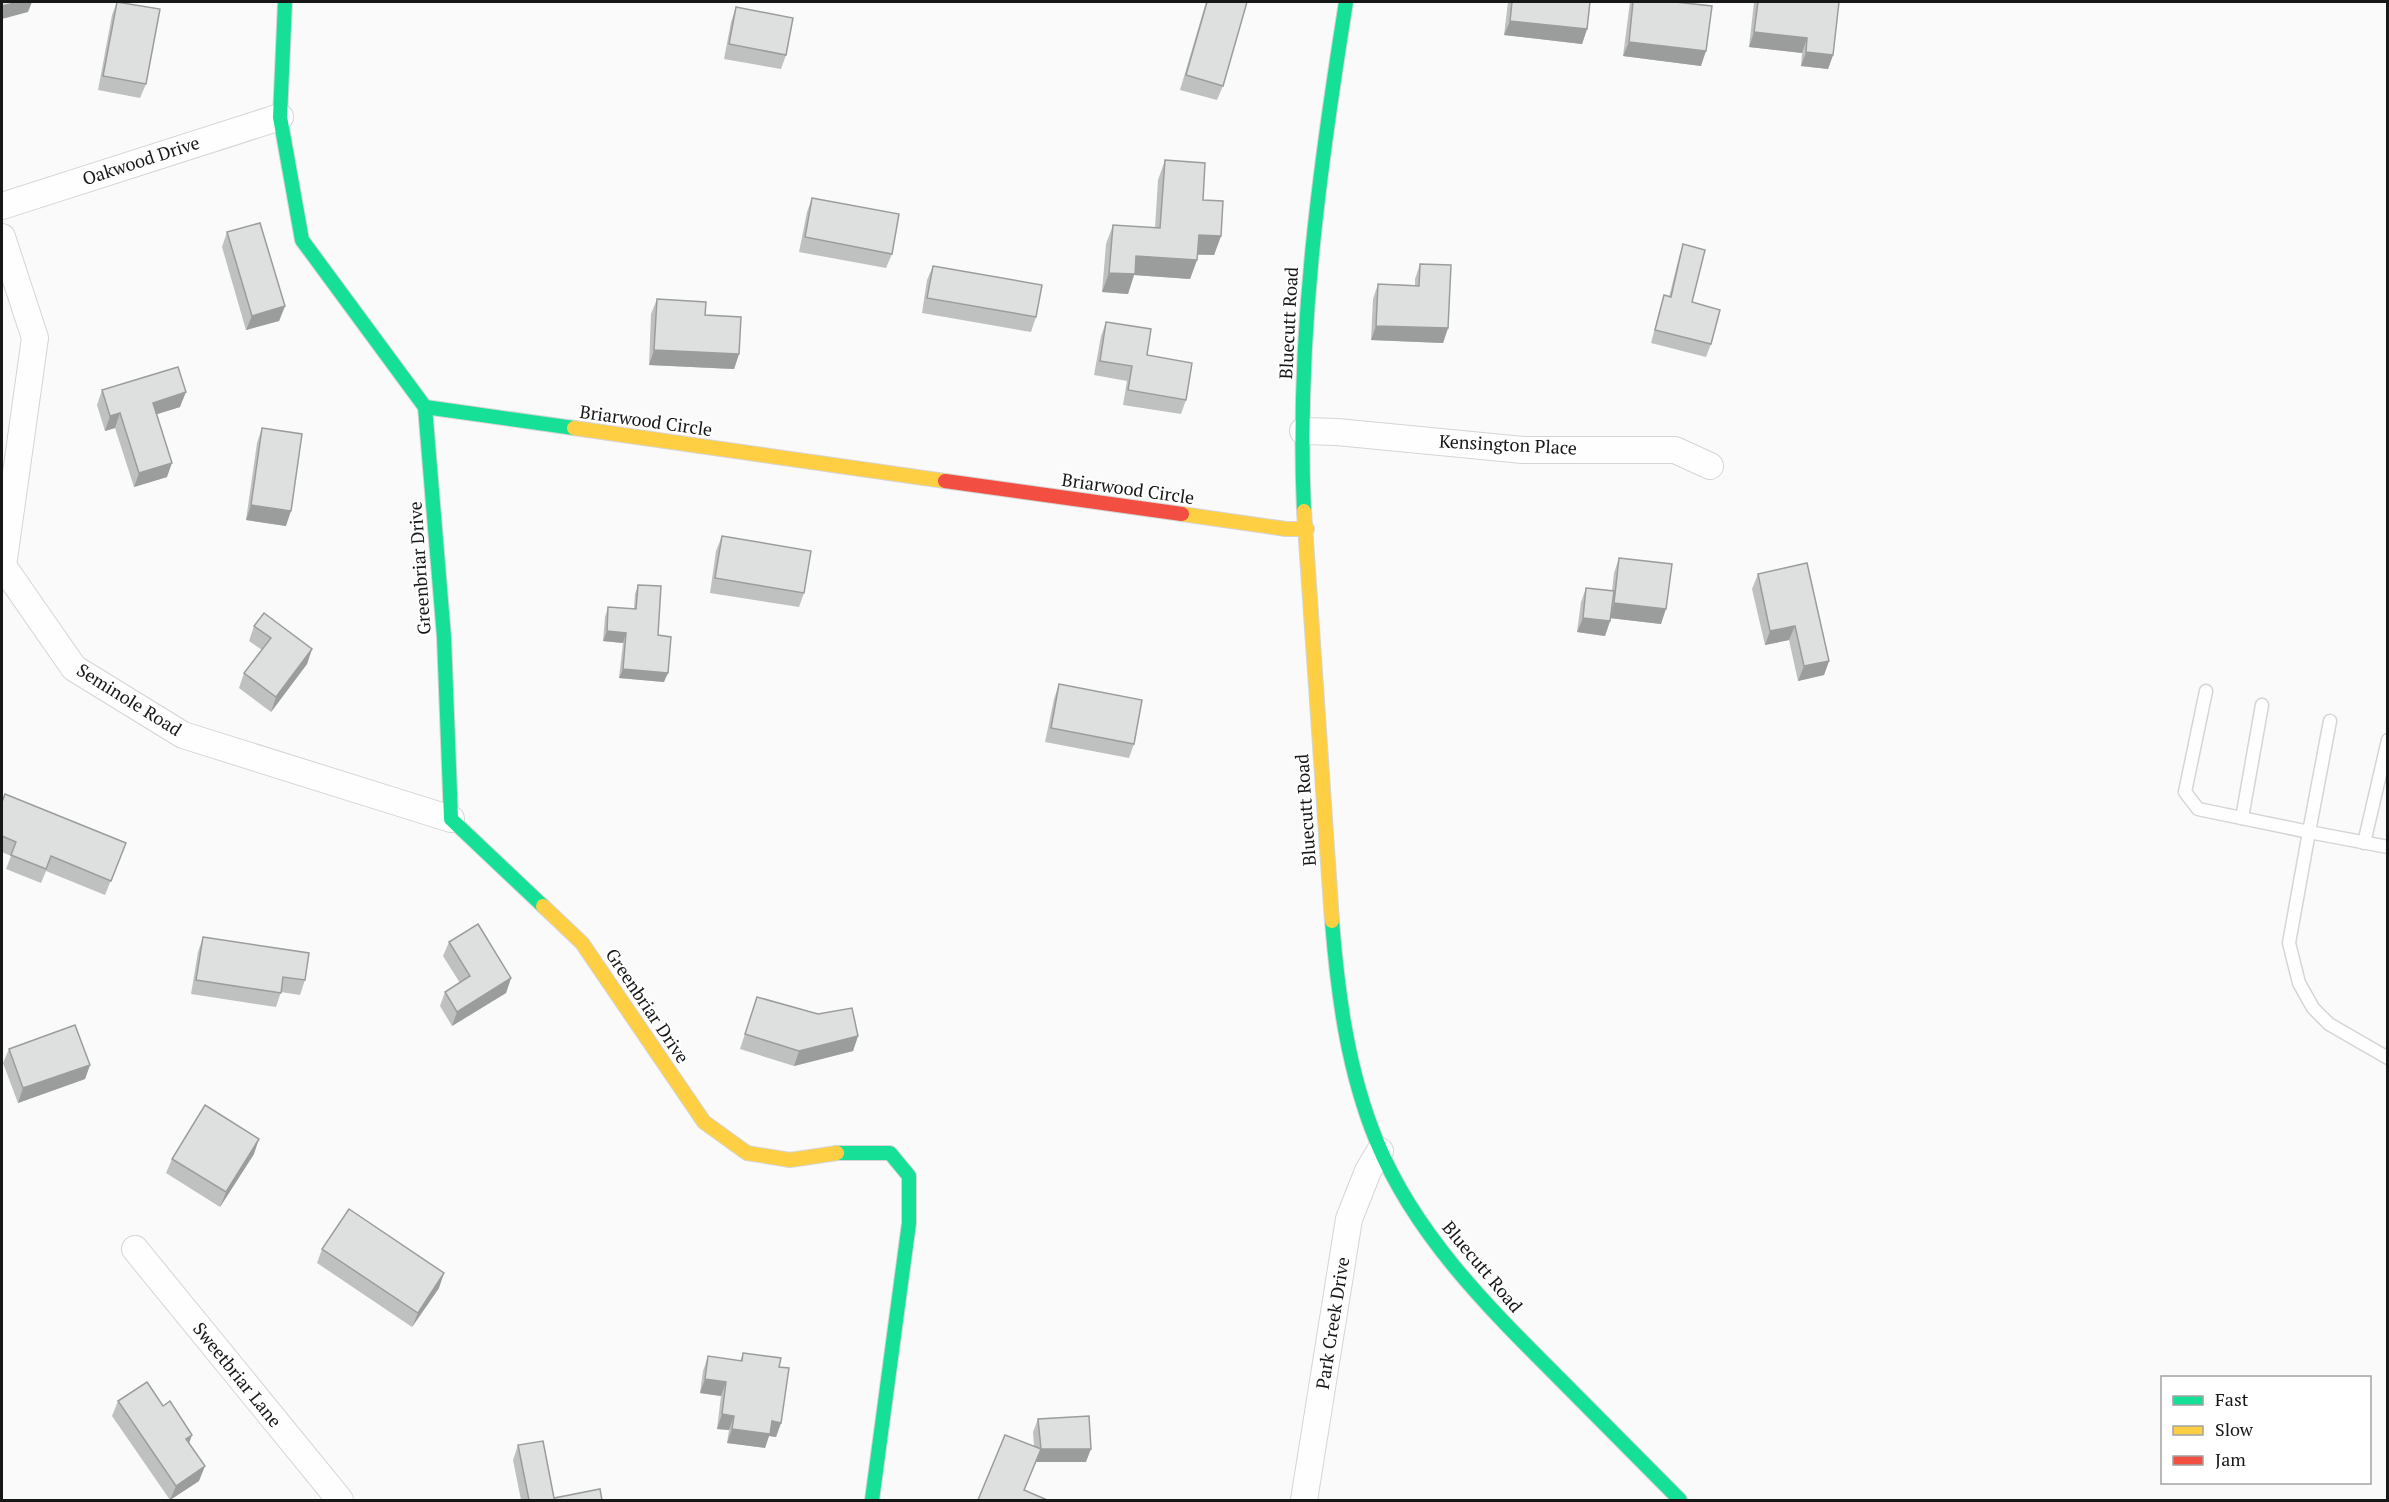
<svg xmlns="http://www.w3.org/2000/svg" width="2389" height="1502" font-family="'PT Serif',serif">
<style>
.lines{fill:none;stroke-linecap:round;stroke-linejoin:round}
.lane-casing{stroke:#d4d5d4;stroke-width:15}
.street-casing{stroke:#d4d5d4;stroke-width:28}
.fast-casing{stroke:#d4d5d4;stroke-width:16}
.slow-casing{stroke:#d4d5d4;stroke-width:16}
.jam-casing{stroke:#d4d5d4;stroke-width:16}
.lane{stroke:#fefefe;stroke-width:12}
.street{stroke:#fefefe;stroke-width:26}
.fast{stroke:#16e098;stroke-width:14}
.slow{stroke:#ffcf43;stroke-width:14}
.jam{stroke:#f24e42;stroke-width:14}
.wall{fill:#bfc1c0}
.shaded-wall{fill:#9b9d9c}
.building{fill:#dee0df;stroke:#9b9d9c;stroke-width:1.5}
.labels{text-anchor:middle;stroke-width:4.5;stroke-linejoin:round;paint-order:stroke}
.street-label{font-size:18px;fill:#161817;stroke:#fff}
</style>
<rect width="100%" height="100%" fill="#f9faf9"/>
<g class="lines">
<defs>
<g id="lane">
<polyline points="2206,691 2185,792 2198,809 2309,832 2330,721"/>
<polyline points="2242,818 2262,705"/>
<polyline points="2364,843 2388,740"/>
<polyline points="2388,847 2309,832 2289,943 2299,983 2313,1008 2329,1024 2388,1058"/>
</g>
<g id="street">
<polyline points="2,206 280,117"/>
<polyline points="2,237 35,338 3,566 74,668 183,735 451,819"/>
<polyline points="1303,431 1337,432 1523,450 1675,450 1710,466"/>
<polyline points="135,1249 340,1500"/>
<polyline points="1304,1500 1349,1219 1368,1171 1380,1151"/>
</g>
<g id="fast">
<polyline points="285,2 280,117 302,240 425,407 574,428"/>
<polyline points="425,407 444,637 451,819 543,906"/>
<path d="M1304,511C1296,339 1319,171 1346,2"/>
<path d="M1332,921C1338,996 1348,1072 1377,1142C1415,1235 1489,1308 1559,1378C1599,1418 1639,1459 1680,1500"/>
<polyline points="837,1153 890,1153 909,1176 909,1223 872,1500"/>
</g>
<g id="slow">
<polyline points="574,428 945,481"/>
<polyline points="1304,511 1332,921"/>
<polyline points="1182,514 1286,529 1307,529"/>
<polyline points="543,906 582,943 704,1122 747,1153 790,1160 837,1153"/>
</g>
<polyline id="jam" points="945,481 1182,514"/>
</defs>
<use href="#lane" class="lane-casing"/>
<use href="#street" class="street-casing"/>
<use href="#fast" class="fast-casing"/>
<use href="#slow" class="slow-casing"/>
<use href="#jam" class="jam-casing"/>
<use href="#lane" class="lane"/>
<use href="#street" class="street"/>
<use href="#fast" class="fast"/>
<use href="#slow" class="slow"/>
<use href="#jam" class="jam"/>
</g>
<g class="wall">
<polygon points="117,2 146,84 140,98 98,90 112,15"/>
<polygon points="1206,2 1207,2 1223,86 1217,100 1180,90"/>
<polygon points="1508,2 1590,2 1587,29 1582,44 1504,35"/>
<polygon points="1630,2 1675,2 1701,66 1623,56"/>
<polygon points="1754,2 1839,2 1833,55 1828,69 1801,66 1802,53 1749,47"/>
<polygon points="736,7 786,55 781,69 724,59 731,22"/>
<polygon points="1165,160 1203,200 1221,236 1214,255 1197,255 1197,260 1190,279 1134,275 1128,294 1102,292 1106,244 1113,225 1155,228 1158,180"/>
<polygon points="812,198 892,254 886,268 799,252 807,212"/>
<polygon points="227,232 285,306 279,321 246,330 222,247"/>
<polygon points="1683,244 1692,302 1711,344 1706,357 1651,343 1660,308 1664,295 1669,297 1679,257"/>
<polygon points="1420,264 1448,328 1443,343 1371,340 1373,299 1378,284 1415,285 1415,279"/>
<polygon points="933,266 1036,317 1031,332 922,313 927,280"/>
<polygon points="657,299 705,315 739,354 734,369 649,365 651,314"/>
<polygon points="1106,322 1147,355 1186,400 1181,414 1123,405 1127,381 1094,375 1101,336"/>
<polygon points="102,390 180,407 157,414 167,477 134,487 115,428 105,431 97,405"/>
<polygon points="262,428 286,526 246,520 257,443"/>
<polygon points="722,536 804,593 799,607 710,593 716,551"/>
<polygon points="1619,558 1661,624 1611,618 1605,636 1577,632 1581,602 1586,588 1612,591 1614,573"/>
<polygon points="1758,574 1829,661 1824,675 1798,681 1789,640 1765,645 1752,589"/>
<polygon points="638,585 658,635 664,682 619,678 623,643 603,641 605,617 608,607 634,609 635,594"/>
<polygon points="254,626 312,649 307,664 271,712 239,688 244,673 262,650 249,641"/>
<polygon points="1059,684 1134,744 1129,758 1045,742 1054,699"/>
<polygon points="2,802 126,843 105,895 46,871 41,883 6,869 11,856 2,852"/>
<polygon points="203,937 305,980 300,995 281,992 276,1007 191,994 198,952"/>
<polygon points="449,942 511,978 506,993 452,1026 440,1006 445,992 460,983 443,956"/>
<polygon points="757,997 818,1014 858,1036 853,1051 794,1066 740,1049"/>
<polygon points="9,1049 90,1065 85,1079 18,1103 3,1063"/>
<polygon points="254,1154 220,1207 166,1173 172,1159"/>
<polygon points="322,1249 439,1288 412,1327 317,1263"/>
<polygon points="743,1353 779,1367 781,1423 776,1437 769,1436 765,1448 727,1443 729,1430 717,1429 721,1396 700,1393 703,1371 708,1356 740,1361"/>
<polygon points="118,1401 189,1444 199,1481 170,1500 112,1416"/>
<polygon points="1038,1419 1086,1462 1036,1462 1024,1490 978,1500 1034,1446 1033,1432"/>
<polygon points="518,1445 554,1498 602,1500 521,1500 513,1460"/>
</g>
<g class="shaded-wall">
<polygon points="19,2 32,2 28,12 2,19 2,6"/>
<polygon points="1510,21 1587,29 1582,44 1504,35"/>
<polygon points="1754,32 1807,38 1802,53 1749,47"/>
<polygon points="1629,42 1706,51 1701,66 1623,56"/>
<polygon points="1806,52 1833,55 1828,69 1801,66"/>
<polygon points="1199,235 1221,236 1214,255 1192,254"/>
<polygon points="1136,256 1197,260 1190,279 1134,275 1128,294 1102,292 1109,273"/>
<polygon points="285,306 279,321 246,330 252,316"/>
<polygon points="1376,326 1448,328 1443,343 1371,340"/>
<polygon points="654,350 739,354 734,369 649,365"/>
<polygon points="186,392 180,407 148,417 153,403"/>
<polygon points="120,413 115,428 105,431 110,416"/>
<polygon points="172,463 167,477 134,487 139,473"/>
<polygon points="251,505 291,511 286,526 246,520"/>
<polygon points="1614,603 1666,609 1661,624 1609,618"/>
<polygon points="1583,618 1610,621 1605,636 1577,632"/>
<polygon points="1795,626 1789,640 1765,645 1770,631"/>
<polygon points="607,631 626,633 623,643 603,641"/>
<polygon points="312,649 307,664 271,712 276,697"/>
<polygon points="1829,661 1824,675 1798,681 1804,666"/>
<polygon points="623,669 668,673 664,682 619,678"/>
<polygon points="511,978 506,993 452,1026 457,1012"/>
<polygon points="858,1036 853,1051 794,1066 799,1051"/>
<polygon points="90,1065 85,1079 18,1103 23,1088"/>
<polygon points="259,1139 254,1154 220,1207 226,1192"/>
<polygon points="444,1273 439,1288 412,1327 418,1313"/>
<polygon points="705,1379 726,1382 721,1396 700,1393"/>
<polygon points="722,1414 734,1416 729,1430 717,1429"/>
<polygon points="772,1421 781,1423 776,1437 769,1436 765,1448 727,1443 732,1429"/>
<polygon points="192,1435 187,1449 186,1439"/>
<polygon points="1041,1449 1091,1449 1086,1462 1036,1462 1020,1500"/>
<polygon points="205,1466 199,1481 170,1500 176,1486"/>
</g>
<g class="building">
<polygon points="2,2 19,2 2,6"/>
<polygon points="117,2 160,9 146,84 103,76"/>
<polygon points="1207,2 1247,2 1223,86 1186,75"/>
<polygon points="1512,2 1590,2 1587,29 1510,21"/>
<polygon points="1633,2 1675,2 1712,6 1706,51 1629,42"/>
<polygon points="1758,2 1839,2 1833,55 1806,52 1807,38 1754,32"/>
<polygon points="736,7 793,18 786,55 729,44"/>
<polygon points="1165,160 1205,163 1203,200 1223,201 1221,236 1199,235 1197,260 1136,256 1135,274 1109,273 1113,225 1160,228"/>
<polygon points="812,198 899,214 892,254 805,237"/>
<polygon points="260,223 285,306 252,316 227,232"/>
<polygon points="1683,244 1705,250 1692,302 1720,310 1711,344 1655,330 1664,295 1671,297"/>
<polygon points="1420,264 1451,265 1448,328 1376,326 1378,284 1419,286"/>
<polygon points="933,266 1042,285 1036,317 927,298"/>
<polygon points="657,299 706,302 705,315 741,317 739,354 654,350"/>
<polygon points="1106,322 1151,329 1147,355 1192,363 1186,400 1128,390 1132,366 1100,361"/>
<polygon points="178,367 186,392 153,403 172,463 139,473 120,413 110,416 102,390"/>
<polygon points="262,428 302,434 291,511 251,505"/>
<polygon points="722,536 811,551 804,593 715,578"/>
<polygon points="1619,558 1672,564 1666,609 1614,603"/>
<polygon points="1807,563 1829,661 1804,666 1795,626 1770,631 1758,574"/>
<polygon points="638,585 661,586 658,635 671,637 668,673 623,669 626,633 607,631 608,607 636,609"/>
<polygon points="1586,588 1614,591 1610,621 1583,618"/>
<polygon points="264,613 312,649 276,697 244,673 271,638 254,626"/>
<polygon points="1059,684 1142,700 1134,744 1051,728"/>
<polygon points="5,794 126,843 111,881 51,856 46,869 11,855 16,842 2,836 2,802"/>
<polygon points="478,924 511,978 457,1012 445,992 470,976 449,942"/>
<polygon points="203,937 309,953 305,980 283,977 281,993 196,980"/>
<polygon points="757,997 818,1014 852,1008 858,1036 799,1051 745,1034"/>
<polygon points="75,1025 90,1065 23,1088 9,1049"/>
<polygon points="205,1105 259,1139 226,1192 172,1159"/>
<polygon points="349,1209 444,1273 418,1313 322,1249"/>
<polygon points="743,1353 781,1358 779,1367 789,1368 781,1423 772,1421 770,1434 732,1429 734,1416 722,1414 726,1382 705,1379 708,1356 742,1361"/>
<polygon points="147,1382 163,1406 170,1401 192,1435 186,1439 205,1466 176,1486 118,1401"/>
<polygon points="1089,1416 1091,1449 1041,1449 1038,1419"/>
<polygon points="1005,1435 1041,1449 1024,1490 1045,1499 1044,1500 978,1500"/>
<polygon points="543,1441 554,1498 600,1489 602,1500 529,1500 518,1445"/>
</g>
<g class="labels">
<g class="street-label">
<text transform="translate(141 161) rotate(-18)" y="6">Oakwood Drive</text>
<text transform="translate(1289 323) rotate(-87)" y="6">Bluecutt Road</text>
<text transform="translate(646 421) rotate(8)" y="6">Briarwood Circle</text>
<text transform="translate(1508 445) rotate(3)" y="6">Kensington Place</text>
<text transform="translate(1128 489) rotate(8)" y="6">Briarwood Circle</text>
<text transform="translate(420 568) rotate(-94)" y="6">Greenbriar Drive</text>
<text transform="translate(129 700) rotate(32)" y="6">Seminole Road</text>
<text transform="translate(1306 810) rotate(-94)" y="6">Bluecutt Road</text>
<text transform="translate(647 1006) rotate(56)" y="6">Greenbriar Drive</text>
<text transform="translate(1482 1267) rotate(50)" y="6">Bluecutt Road</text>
<text transform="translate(1333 1323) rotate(-81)" y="6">Park Creek Drive</text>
<text transform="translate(237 1375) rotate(51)" y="6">Sweetbriar Lane</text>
</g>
</g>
<rect width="2389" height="1502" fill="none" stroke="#161817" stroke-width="6"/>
<rect x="2161" y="1376" width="210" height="108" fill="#ffffff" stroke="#a2a3a2" stroke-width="1.5"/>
<rect x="2173" y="1396" width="30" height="9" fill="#16e098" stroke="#a2a3a2" stroke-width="1.5"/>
<text x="2215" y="1406" font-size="18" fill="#161817">Fast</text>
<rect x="2173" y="1426" width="30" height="9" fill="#ffcf43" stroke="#a2a3a2" stroke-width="1.5"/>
<text x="2215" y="1436" font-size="18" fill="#161817">Slow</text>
<rect x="2173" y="1456" width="30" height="9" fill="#f24e42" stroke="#a2a3a2" stroke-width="1.5"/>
<text x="2215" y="1466" font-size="18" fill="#161817">Jam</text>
</svg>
